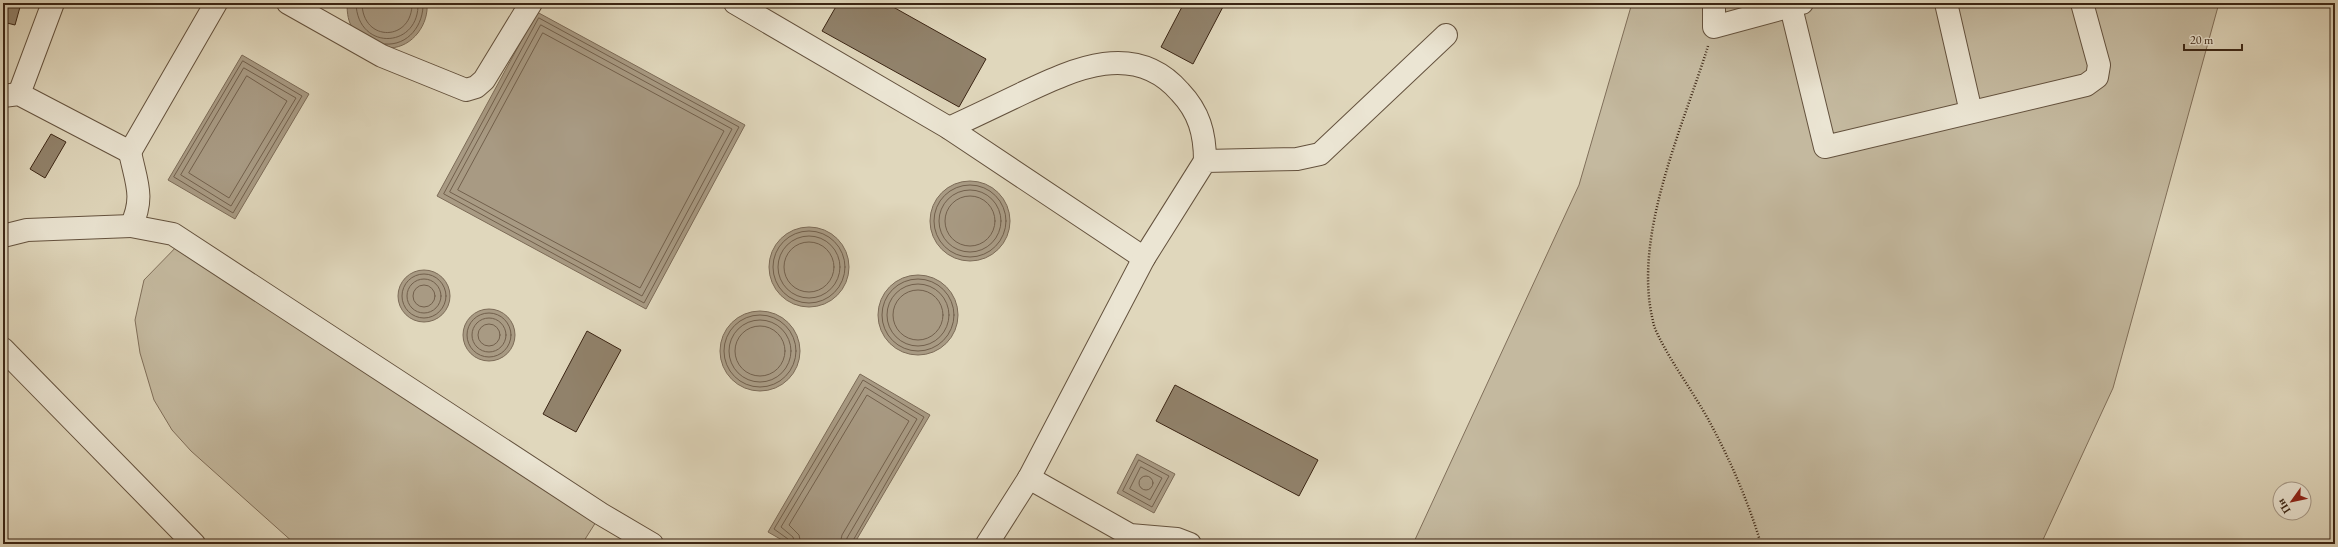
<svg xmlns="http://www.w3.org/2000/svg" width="2338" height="547" font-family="'EB Garamond',serif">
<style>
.green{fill:#c4b99f;stroke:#806f5a}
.water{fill:#a89a83;stroke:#7c6b57}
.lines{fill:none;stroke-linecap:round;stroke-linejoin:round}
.shore{stroke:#72604c;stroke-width:1}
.building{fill:#91826b;stroke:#3b2514}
.minor-casing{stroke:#64523e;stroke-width:24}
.path{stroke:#3b2514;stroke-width:2.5;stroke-dasharray:1 2;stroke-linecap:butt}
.minor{stroke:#ebe5d3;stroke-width:22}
</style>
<rect width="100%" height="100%" fill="#e0d7bc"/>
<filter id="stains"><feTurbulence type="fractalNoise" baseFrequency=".005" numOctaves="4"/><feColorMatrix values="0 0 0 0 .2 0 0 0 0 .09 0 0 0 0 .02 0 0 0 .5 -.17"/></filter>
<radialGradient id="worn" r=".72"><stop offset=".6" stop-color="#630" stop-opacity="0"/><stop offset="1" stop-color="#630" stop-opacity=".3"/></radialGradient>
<g class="green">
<polygon points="1632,3 2219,3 2113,388 2041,544 1413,544 1579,185"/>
<polygon points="183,240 601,514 582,544 295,544 191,451 172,430 154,400 140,353 135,320 144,280"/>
</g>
<g class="water">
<path d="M347,3H427C429,24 413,47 390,48C385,48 378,44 373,42C353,33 347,26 347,3Z"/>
<polygon points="537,12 745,125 646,309 437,196"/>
<polygon points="242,55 309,94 235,219 168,180"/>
<circle cx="970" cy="221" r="40"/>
<circle cx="809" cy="267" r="40"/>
<circle cx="424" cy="296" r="26"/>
<circle cx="918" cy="315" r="40"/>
<circle cx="489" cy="335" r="26"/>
<circle cx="760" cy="351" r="40"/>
<polygon points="860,374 930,415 854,544 789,544 768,532"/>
<polygon points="1137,454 1175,474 1154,513 1117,493"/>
</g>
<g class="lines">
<g class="shore">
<path d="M356,3C357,52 420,49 418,3"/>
<path d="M362,3C362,43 413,42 412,3"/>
<polygon points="539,18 739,127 644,303 444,194"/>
<polygon points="541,25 732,129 642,296 450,192"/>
<polygon points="543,33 724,131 640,288 458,190"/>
<path d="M385,44C408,46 424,25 423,3"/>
<polygon points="243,61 302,96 233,213 174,177"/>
<polygon points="244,68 296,98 231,206 181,175"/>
<polygon points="247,76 287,101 229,198 189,173"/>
<circle cx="970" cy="221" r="36"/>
<circle cx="970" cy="221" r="31"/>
<circle cx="970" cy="221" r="25"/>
<circle cx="809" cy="267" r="36"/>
<circle cx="809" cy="267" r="31"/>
<circle cx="809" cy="267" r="25"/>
<circle cx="424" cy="296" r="22"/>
<circle cx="918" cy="315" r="36"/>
<circle cx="424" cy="296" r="17"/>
<circle cx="918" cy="315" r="31"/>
<circle cx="424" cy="296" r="11"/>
<circle cx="918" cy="315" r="25"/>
<circle cx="489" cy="335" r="22"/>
<circle cx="760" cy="351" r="36"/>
<circle cx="489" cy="335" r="17"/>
<circle cx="760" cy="351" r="31"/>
<circle cx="489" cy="335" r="11"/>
<circle cx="760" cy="351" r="25"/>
<polygon points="1139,460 1169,476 1152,507 1123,491"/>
<polygon points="1141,467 1162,478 1150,500 1130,489"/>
<circle cx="1146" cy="483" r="7"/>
<polyline points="790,544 788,539 774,529 863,380 924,417 851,544"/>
<polyline points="795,544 793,537 781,527 865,387 917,419 847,538 846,544"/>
<polyline points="801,544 799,535 789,525 867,395 909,421 842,535 840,544"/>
</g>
</g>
<g class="building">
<polygon points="3,3 20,7 15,25 3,22"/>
<polygon points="838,3 886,3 986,59 959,107 822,31"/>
<polygon points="1184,3 1225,3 1193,64 1161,47"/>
<polygon points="51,134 66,142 45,178 30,169"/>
<polygon points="587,331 621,350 576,432 543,414"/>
<polygon points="1175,385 1318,460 1299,496 1156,421"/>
</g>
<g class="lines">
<defs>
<g id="minor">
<polyline points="288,3 382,56 466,90 476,87 484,80 531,3"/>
<polyline points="735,3 949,128 1144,258"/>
<polyline points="1714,3 1714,27 1802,3"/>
<polyline points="1790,3 1825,147 2086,85 2097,77 2099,65 2082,3"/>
<polyline points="1946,3 1971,112"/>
<polyline points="19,94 53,3"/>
<polyline points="3,96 19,94 130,152 216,3"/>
<path d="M949,128C973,117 998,105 1023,93C1074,69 1135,40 1180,92C1199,112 1205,133 1205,161"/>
<path d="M130,152C136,182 145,197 131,226L173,234L601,514L652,544"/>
<polyline points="3,236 27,230 131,226"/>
<polyline points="3,349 194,544"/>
<polyline points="1029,478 1130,535 1177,539 1190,544"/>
<polyline points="987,544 1029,478 1144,258 1205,161 1297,159 1320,154 1446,35"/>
</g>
</defs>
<use href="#minor" class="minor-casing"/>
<path class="path" d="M1708,46C1683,127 1632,236 1653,321C1654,328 1658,335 1661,341C1675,368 1693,392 1708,419C1730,459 1748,501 1761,544"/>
<use href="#minor" class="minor"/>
</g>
<rect width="2338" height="547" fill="none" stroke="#e0d7bc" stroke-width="16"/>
<rect x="4" y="4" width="2330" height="539" fill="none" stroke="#3b2514" stroke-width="2"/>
<rect x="8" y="8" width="2322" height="531" fill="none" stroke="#3b2514"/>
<g transform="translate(2292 501) rotate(237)"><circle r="19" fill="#ebe5d3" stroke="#a59887"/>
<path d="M0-3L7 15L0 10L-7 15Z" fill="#8f2418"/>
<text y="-6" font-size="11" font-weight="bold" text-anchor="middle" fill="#3b2514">Пн</text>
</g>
<path d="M2184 44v6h58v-6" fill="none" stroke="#3b2514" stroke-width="2"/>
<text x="2190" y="44" font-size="12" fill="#3b2514" stroke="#ebe5d3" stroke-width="3" paint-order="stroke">20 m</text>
<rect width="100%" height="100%" filter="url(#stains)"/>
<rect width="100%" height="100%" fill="url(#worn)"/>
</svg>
